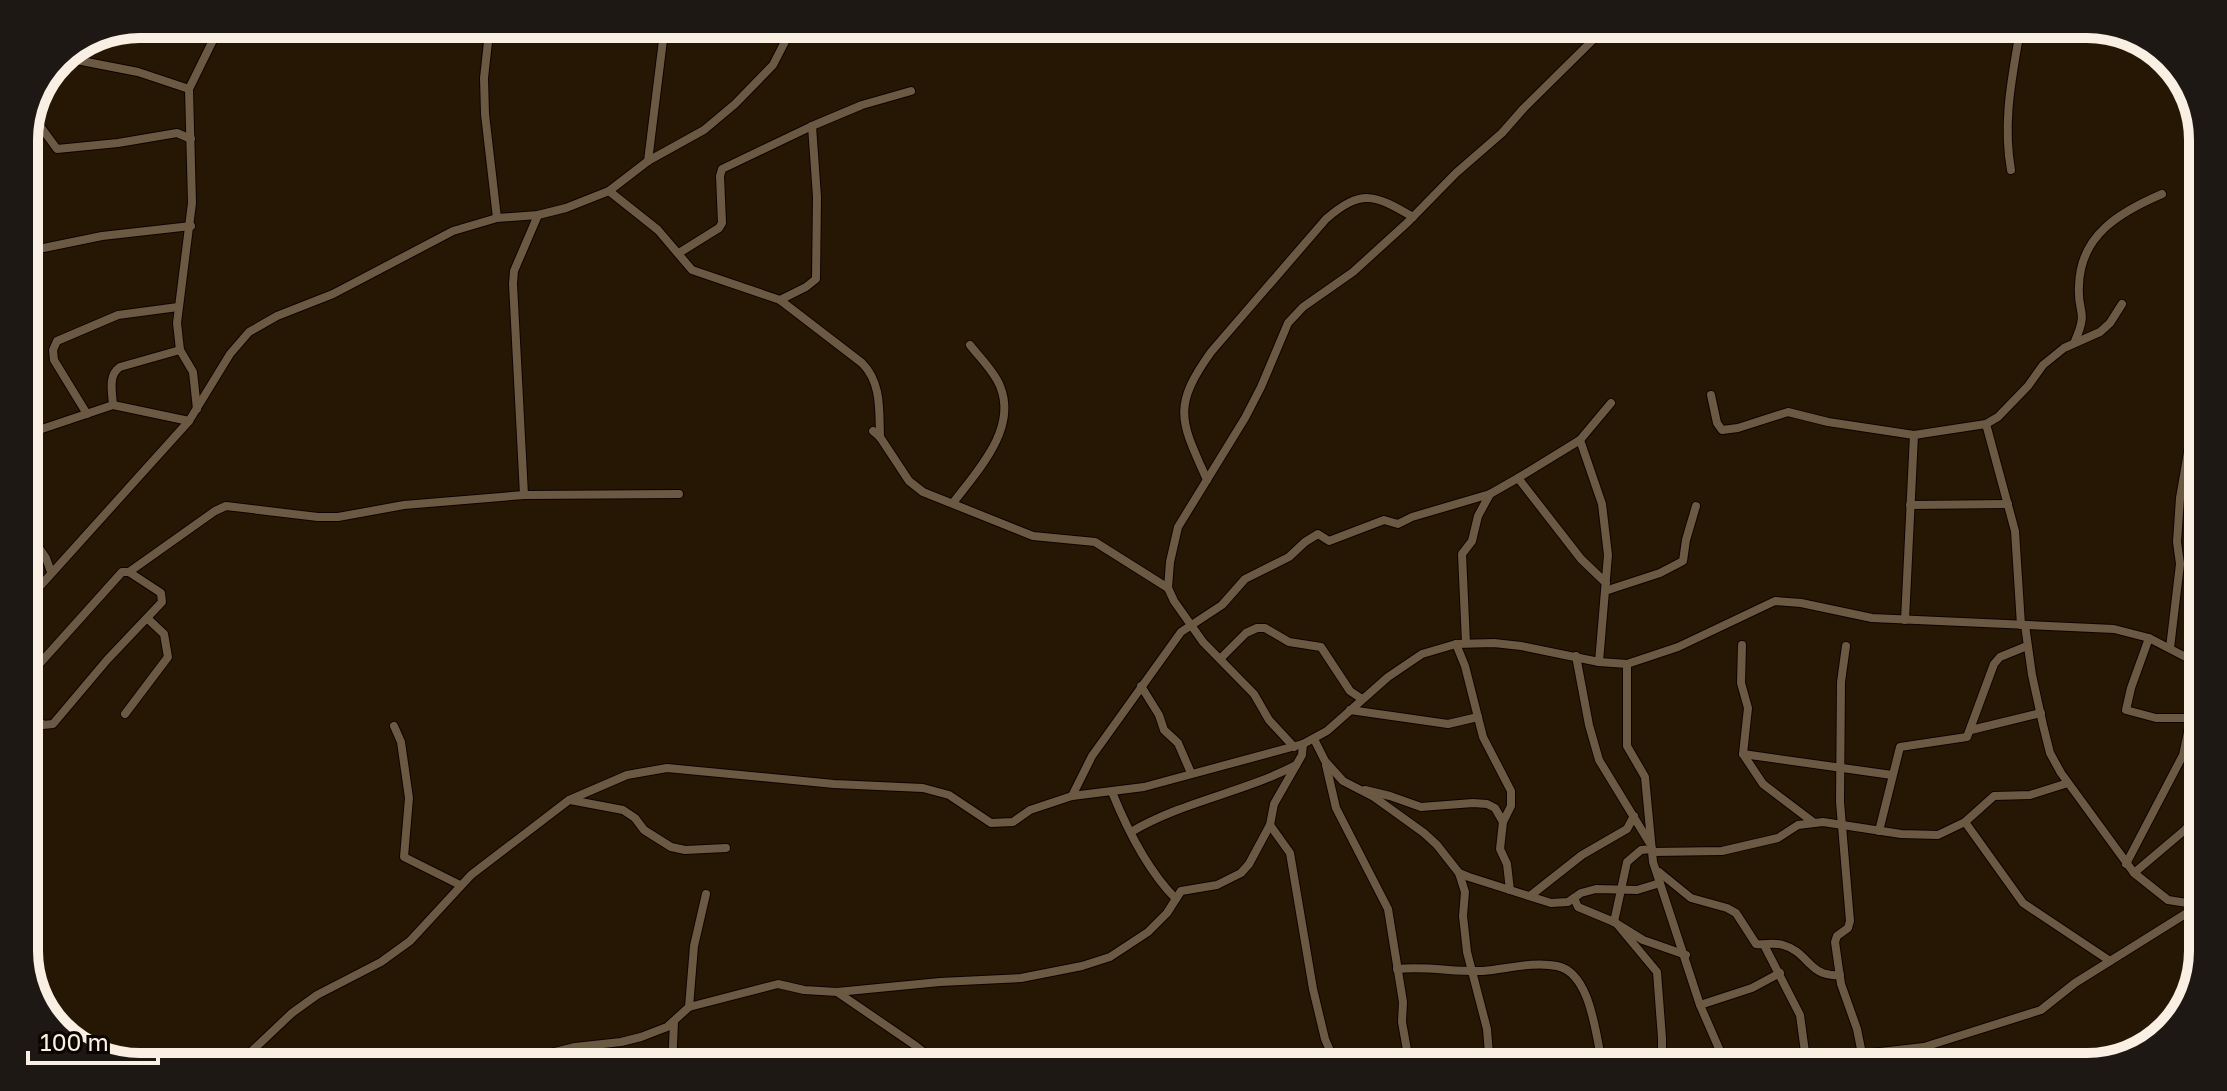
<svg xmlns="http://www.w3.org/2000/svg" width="2227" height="1091" font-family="'Golos Text',sans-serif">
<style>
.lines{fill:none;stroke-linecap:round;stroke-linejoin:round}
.minor-casing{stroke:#0e0300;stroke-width:10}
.minor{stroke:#6b5944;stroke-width:8}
.rim{fill:none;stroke:#faefe3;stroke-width:10}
</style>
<rect width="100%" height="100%" fill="#261704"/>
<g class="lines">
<defs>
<g id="minor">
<polyline points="490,24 484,78 485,114 497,218"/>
<polyline points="649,24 665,27"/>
<polyline points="61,57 138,72 189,89"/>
<polyline points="32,115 57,149 118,143 177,133 191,139"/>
<polyline points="25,130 40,126"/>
<polyline points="648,161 665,24"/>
<path d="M2011,170C2002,119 2013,74 2021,24"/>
<path d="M609,191L658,230L692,270L780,300L862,363C882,383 879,411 880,437"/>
<polyline points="24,252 102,236 191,226"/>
<polyline points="679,253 719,228 722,223 720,176 722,169 812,126 862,105 911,91"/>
<polyline points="780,300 806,287 816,279 817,197 812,126"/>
<path d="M2075,341C2089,309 2077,314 2079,286C2080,235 2120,212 2162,194"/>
<polyline points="1711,395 1717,423 1722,430 1738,428 1788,412 1828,422 1914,435 1986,424 1998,417 2028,386 2043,365 2064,348 2100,332 2110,323 2122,304"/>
<path d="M113,405C112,391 108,375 120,367L180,350"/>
<polyline points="197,409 193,372 180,350 177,323 192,203 189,89 221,24"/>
<polyline points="87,414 54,360 53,350 57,341 118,315 178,307"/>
<polyline points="1986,424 2015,531 2021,625"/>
<polyline points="873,431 880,437 909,481 923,492 1033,536 1095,542 1168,588"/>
<polyline points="24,435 113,405 189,421"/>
<polyline points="1580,440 1602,504 1608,555 1599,662"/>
<polyline points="1518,478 1581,559 1606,583"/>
<path d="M1207,480C1181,421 1171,408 1211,352L1326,219C1362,188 1375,195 1413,217"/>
<polyline points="524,495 513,284 514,271 538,215"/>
<path d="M953,503C977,471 1018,429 1000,386C994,371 980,358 970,345"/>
<polyline points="1910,505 2008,504"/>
<polyline points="24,526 46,558 51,572"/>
<polyline points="129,572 215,511 226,506 318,517 338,517 404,505 524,495 679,494"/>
<polyline points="1605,591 1660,573 1683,561 1686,540 1696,506"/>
<polyline points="24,604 189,421 230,354 249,332 277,316 333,294 453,231 497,218 538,215 566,208 609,191 648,161 704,130 735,104 773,65 794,24"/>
<polyline points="1905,620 1914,435"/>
<polyline points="2025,625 2032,675 2043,725 2050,753 2061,773 2134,873 2168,900 2200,905"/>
<polyline points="2149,638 2131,688 2126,710 2156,718 2194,718"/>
<polyline points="1466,643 1462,554 1472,541 1478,516 1490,494"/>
<polyline points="1456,644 1465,666 1483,737 1511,791 1511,806 1503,822"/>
<polyline points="1742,645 1741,683 1748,708 1743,754 1763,784 1813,822"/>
<polyline points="1846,646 1841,682 1840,802 1850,921 1848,928 1837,936 1835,942 1841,984 1857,1029 1862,1054"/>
<polyline points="2170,648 2180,564 2177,542 2180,498 2199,389"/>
<polyline points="1576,656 1589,725 1599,760 1649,842"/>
<polyline points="1220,659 1246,633 1257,628 1265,628 1289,642 1321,647 1350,691 1362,699"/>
<polyline points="1627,664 1627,746 1645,777 1653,862 1700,1005 1727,1067"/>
<polyline points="24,677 33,671 122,572 129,572 161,593 162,602 107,660 53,724 43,725 24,706"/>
<polyline points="1141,686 1159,715 1164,730 1178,743 1191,773"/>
<polyline points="1350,710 1448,724 1478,717"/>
<polyline points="125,714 168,657 164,634 147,618"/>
<polyline points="394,726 401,742 409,798 404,857 460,885"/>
<polyline points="1971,730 2041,713"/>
<polyline points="1314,739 1325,761 1343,781 1374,797 1424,833 1437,845 1459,873 1469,877 1551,903 1568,902 1581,893 1596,889 1637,890 1660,883"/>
<polyline points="1294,747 1269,720 1254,694 1203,642 1174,601 1168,588 1170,562 1178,527 1245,418 1261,387 1288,323 1303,307 1353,272 1408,222 1456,173 1502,133 1524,108 1609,24"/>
<polyline points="1743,754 1892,775"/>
<polyline points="1326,765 1336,808 1388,909 1403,1002 1402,1022 1410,1067"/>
<polyline points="1365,790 1390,796 1421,807 1473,803 1487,804 1495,808 1503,822 1500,849 1507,864 1510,890"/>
<path d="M1112,792C1127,829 1147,870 1176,899"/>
<polyline points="1072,796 1092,756 1181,632 1222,605 1245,579 1289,557 1305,542 1318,534 1329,541 1384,520 1398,524 1412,517 1490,494 1518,478 1580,440 1611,403"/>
<polyline points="570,800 623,810 635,818 644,830 671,847 685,850 726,848"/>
<polyline points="1965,822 2023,903 2110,961"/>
<polyline points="1270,825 1290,853 1313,989 1325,1039 1337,1067"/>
<polyline points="1879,831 1900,747 1967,737 1994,664 2000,657 2027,646"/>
<path d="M1131,832C1183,801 1243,793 1296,765"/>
<polyline points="1653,852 1722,851 1778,838 1798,825 1823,822 1901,834 1938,835 1965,822 1994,796 2030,795 2068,783"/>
<polyline points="2126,864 2183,755 2188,732 2203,698"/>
<path d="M1659,872L1691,898L1727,908L1736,913L1756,944C1765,945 1775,942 1783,945C1809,952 1809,978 1840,975"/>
<polyline points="1459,873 1465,892 1463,916 1467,952 1487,1029 1490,1067"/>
<polyline points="2134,873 2186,829 2195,815 2194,768 2185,749"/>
<polyline points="1530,896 1582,855 1627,829 1634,816"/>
<polyline points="1574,898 1578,907 1614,922 1643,940 1686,955"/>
<polyline points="1614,922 1627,862 1641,850 1652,849"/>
<polyline points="1617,924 1657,972 1662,1038 1662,1055 1657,1067"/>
<polyline points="1764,945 1800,1015 1807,1067"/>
<path d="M1397,969C1427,966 1454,972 1483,971C1507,969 1533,961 1557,966C1592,973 1596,1039 1603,1067"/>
<polyline points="34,987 43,988 49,995 66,1035 95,1057"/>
<polyline points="837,992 916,1046 942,1067"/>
<polyline points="1700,1005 1752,988 1780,973"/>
<polyline points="689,1007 694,946 706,894"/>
<polyline points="1490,1066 1572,1055 1602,1061"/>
<polyline points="235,1067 292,1013 317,995 381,962 410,941 471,875 569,800 627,775 667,768 834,784 923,788 949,795 991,823 1013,822 1030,810 1072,796 1144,787 1303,744 1327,731 1388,677 1422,654 1456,644 1494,643 1521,646 1599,662 1627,664 1678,647 1775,601 1801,603 1872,618 2114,629 2149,638 2203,666"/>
<polyline points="497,1067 528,1055 547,1054 575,1047 621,1042 641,1037 667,1027 689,1007 778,984 804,990 837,992 940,982 1021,978 1082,966 1110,957 1148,932 1167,913 1181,891 1217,885 1241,873 1249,864 1270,825 1274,804 1302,755 1303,744"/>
<polyline points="672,1067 674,1022"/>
<polyline points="1709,1067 1724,1062"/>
<polyline points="1811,1067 1854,1055 1924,1047 2041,1010 2075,983 2203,903"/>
<polyline points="1885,1067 1886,1053"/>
<polyline points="1917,1067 1924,1047"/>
</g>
</defs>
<use href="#minor" class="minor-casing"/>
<use href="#minor" class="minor"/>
</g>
<path d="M0 0H2227V1091H0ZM140 38H2087A102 102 0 0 1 2189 140V951A102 102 0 0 1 2087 1053H140A102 102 0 0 1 38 951V140A102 102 0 0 1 140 38Z" fill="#1d1813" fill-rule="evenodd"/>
<path class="rim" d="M140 38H2087A102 102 0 0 1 2189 140V951A102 102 0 0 1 2087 1053H140A102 102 0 0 1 38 951V140A102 102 0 0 1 140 38Z"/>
<path d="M28 1051v12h130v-12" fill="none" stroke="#faefe3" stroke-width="4"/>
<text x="40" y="1051" font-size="24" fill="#faefe3" stroke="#0a0501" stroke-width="6" paint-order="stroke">100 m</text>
</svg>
